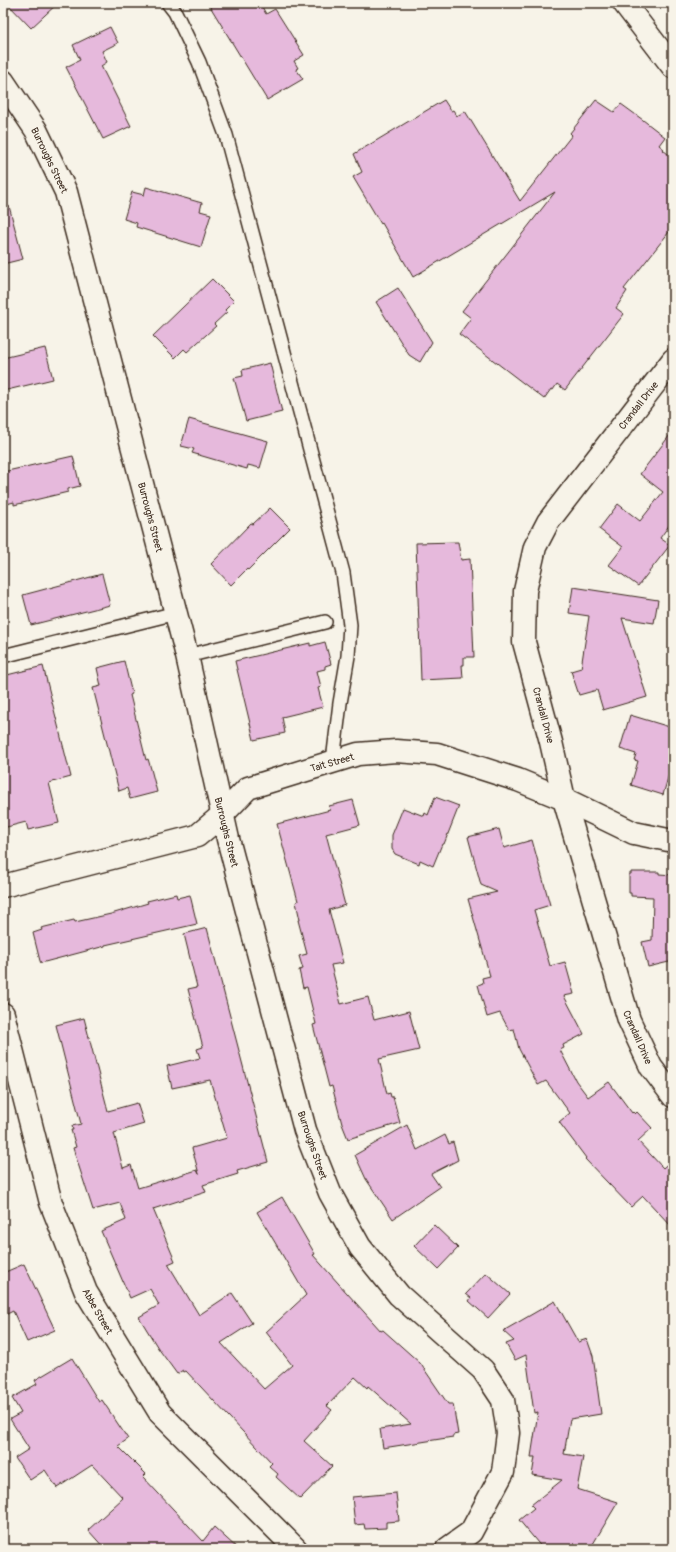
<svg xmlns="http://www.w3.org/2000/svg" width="676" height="1552" font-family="Pangolin,sans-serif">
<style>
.building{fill:#e6b9dc;stroke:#3b2a1e}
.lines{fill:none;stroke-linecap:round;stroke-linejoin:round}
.lane-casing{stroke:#3b2a1e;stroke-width:16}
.street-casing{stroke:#3b2a1e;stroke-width:25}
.secondary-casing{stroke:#3b2a1e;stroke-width:25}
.lane{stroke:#f7f3e8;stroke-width:13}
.street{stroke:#f7f3e8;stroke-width:22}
.secondary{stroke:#f7f3e8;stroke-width:22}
.labels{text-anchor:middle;stroke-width:3;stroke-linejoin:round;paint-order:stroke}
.street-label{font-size:10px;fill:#3b2a1e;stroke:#f7f3e8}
</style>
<rect width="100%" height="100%" fill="#f7f3e8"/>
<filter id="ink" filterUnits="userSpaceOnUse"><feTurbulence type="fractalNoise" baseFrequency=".025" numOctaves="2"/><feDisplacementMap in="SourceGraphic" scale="8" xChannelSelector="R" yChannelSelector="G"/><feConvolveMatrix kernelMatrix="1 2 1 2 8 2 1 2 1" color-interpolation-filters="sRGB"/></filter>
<g filter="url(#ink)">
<g class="building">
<polygon points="7,3 58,3 31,28"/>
<polygon points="208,3 260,3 266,14 275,9 304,55 294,61 298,68 296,69 303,79 267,100"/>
<polygon points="110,27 118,43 102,51 107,62 101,66 131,126 103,139 66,67 80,60 73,45"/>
<polygon points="444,100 451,111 453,110 457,116 465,111 520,201 572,135 570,133 596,100 614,112 621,104 643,120 665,137 659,145 664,149 663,150 673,158 673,227 624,289 627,291 616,308 624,314 565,390 557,384 553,390 551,389 544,399 459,334 471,318 462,311 555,192 413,277 382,223 381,224 353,177 362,172 354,154"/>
<polygon points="146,187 202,203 200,211 211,214 201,247 136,227 137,223 124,219 132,192 144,195"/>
<polygon points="9,206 23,259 3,264 3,207"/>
<polygon points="212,279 234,301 225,310 227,312 214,324 216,326 187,352 184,349 175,358 153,336"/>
<polygon points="398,288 432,342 420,362 409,355 376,302"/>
<polygon points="45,348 53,379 3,391 3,358"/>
<polygon points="270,363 282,412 246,421 234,378 243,376 242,370"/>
<polygon points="189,419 268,441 260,468 248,465 247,469 226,463 192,453 194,449 181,446"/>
<polygon points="673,431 673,520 660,538 670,545 638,586 609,565 623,547 599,529 618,504 640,521 663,492 640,474"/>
<polygon points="73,456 80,486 68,489 68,492 14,505 14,502 3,505 3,472"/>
<polygon points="270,508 290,528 248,570 247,569 231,585 211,564 251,523 253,524"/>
<polygon points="458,542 461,560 470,559 474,657 464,657 464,665 462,665 463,678 421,680 416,543"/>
<polygon points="102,574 110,605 31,625 23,595"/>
<polygon points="573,587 658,600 654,623 622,618 647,697 603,710 597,690 579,695 571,671 581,668 589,616 569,613"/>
<polygon points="325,642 331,664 325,666 325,669 317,671 321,687 318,688 323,707 282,717 285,733 254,740 235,661 310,643 310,646"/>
<polygon points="124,661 132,694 130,695 146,760 148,759 151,769 157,792 130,799 127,788 119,791 93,688 101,686 97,668"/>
<polygon points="43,666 71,777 49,783 59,823 28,830 26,822 3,828 3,676"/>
<polygon points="630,715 673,728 673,760 663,795 631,785 638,761 634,760 636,754 620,749"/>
<polygon points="435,797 459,806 444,844 442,844 433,866 420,860 419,864 395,854 392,849 392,835 403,808 424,816 425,813 428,815"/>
<polygon points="353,800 360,825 326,834 345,905 329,910 343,963 331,965 341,1004 368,997 374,1020 409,1011 419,1050 379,1059 387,1094 390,1093 391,1097 393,1097 400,1123 348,1139 342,1124 332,1086 329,1087 313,1025 316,1024 307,987 303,988 299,970 303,969 299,956 307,954 298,920 300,920 296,902 298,901 277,824 330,810 329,806"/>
<polygon points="499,829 504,848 532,840 550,905 534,910 550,966 565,962 574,994 564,996 584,1034 563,1045 564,1048 560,1050 576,1081 588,1097 609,1082 632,1113 633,1112 635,1114 637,1112 652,1128 638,1141 663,1168 673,1159 673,1228 643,1196 631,1207 585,1159 586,1158 559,1122 570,1113 546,1081 538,1085 519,1049 514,1029 509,1030 500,1013 487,1017 478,985 483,983 482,978 490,976 468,899 497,892 481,885 468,837"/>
<polygon points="631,872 659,872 659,874 673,875 673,961 648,967 642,942 652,940 653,897 631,896 631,893 629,893 629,874 631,874"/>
<polygon points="176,894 177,898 190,895 197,924 105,945 105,946 41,963 40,961 33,933 42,930 41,928 74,920 75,922 111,914 148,903 147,901"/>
<polygon points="207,928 268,1162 237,1171 238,1174 203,1185 206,1192 153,1209 175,1261 168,1264 199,1315 232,1293 252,1323 221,1343 264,1389 292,1365 266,1332 306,1295 257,1212 282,1197 315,1254 313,1255 381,1331 383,1330 420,1363 448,1404 453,1404 458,1434 453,1435 453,1437 383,1448 380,1429 411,1424 368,1386 367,1388 355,1377 327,1406 332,1410 304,1441 332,1466 300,1499 276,1477 278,1474 269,1466 272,1463 186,1371 184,1372 183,1370 177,1374 158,1348 139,1317 159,1305 150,1289 130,1298 101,1231 126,1220 120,1203 93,1210 73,1148 76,1147 71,1130 73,1130 72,1126 81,1124 56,1025 84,1018 108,1111 137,1103 144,1124 114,1133 123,1168 131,1165 138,1188 197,1170 199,1174 192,1148 227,1138 210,1080 172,1088 167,1066 200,1058 197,1049 203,1047 188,989 197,987 184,934"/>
<polygon points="407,1125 417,1150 445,1135 449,1144 453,1142 458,1160 431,1174 440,1187 393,1219 366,1179 355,1155"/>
<polygon points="434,1225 458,1248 438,1269 414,1246"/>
<polygon points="24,1264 55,1330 27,1342 13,1311 3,1316 3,1273"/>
<polygon points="486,1273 510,1294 488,1318 469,1301 471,1298 466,1294"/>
<polygon points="555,1301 578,1342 587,1339 593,1356 601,1414 570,1419 564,1454 583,1457 577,1489 618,1502 590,1549 543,1549 519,1520 534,1508 531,1505 562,1480 532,1475 535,1457 531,1457 538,1412 534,1413 526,1355 515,1360 506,1344 514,1341 503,1331"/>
<polygon points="72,1358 99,1402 102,1400 128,1439 118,1446 146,1474 143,1477 203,1541 214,1527 238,1549 105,1549 88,1530 123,1498 92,1465 57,1488 45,1470 30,1480 15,1458 29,1449 10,1419 21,1413 12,1398 37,1384 35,1380"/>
<polygon points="396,1493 399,1521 386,1522 386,1528 365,1529 364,1524 355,1525 352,1497"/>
</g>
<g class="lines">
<defs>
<g id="lane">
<polyline points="168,3 175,12 199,62 226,135 343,573 350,625 348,656 340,703 333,761"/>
<polyline points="3,656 176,613"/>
<polyline points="187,656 325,622"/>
</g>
<g id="street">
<polyline points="624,3 673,67"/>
<polyline points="3,81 36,130 66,192 187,656 228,839 305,1130 330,1193 360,1247 399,1295 483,1370 503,1400 508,1433 503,1472 471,1532 447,1549"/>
<polyline points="564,799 629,1020 651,1067 673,1096"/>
<polyline points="564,799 634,833 673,841"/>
<polyline points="3,1014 51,1203 86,1292 160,1413 296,1549"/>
</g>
<g id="secondary">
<polyline points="564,799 551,742 524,642 525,591 535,547 548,522 673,360"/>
<polyline points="3,886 197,836 222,815 248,788 358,754 396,751 437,754 518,780 564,799"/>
</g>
</defs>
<use href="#lane" class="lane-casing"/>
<use href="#street" class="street-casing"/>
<use href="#secondary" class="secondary-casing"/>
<use href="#lane" class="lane"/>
<use href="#street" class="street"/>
<use href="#secondary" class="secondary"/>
</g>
</g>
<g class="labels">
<g class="street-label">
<text transform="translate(50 160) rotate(64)" y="4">Burroughs Street</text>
<text transform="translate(638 405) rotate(-52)" y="4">Crandall Drive</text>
<text transform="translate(151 517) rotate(75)" y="4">Burroughs Street</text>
<text transform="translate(544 715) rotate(75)" y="4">Crandall Drive</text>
<text transform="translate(332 762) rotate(-16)" y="4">Tait Street</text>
<text transform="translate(227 832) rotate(76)" y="4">Burroughs Street</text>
<text transform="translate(638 1037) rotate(66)" y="4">Crandall Drive</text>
<text transform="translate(313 1145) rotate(71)" y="4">Burroughs Street</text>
<text transform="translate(98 1311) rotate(60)" y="4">Abbe Street</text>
</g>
</g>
<rect width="676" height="1552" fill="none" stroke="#f7f3e8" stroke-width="16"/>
<rect x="8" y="8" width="660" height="1536" fill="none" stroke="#3b2a1e" stroke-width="1.5" filter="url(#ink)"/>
</svg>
